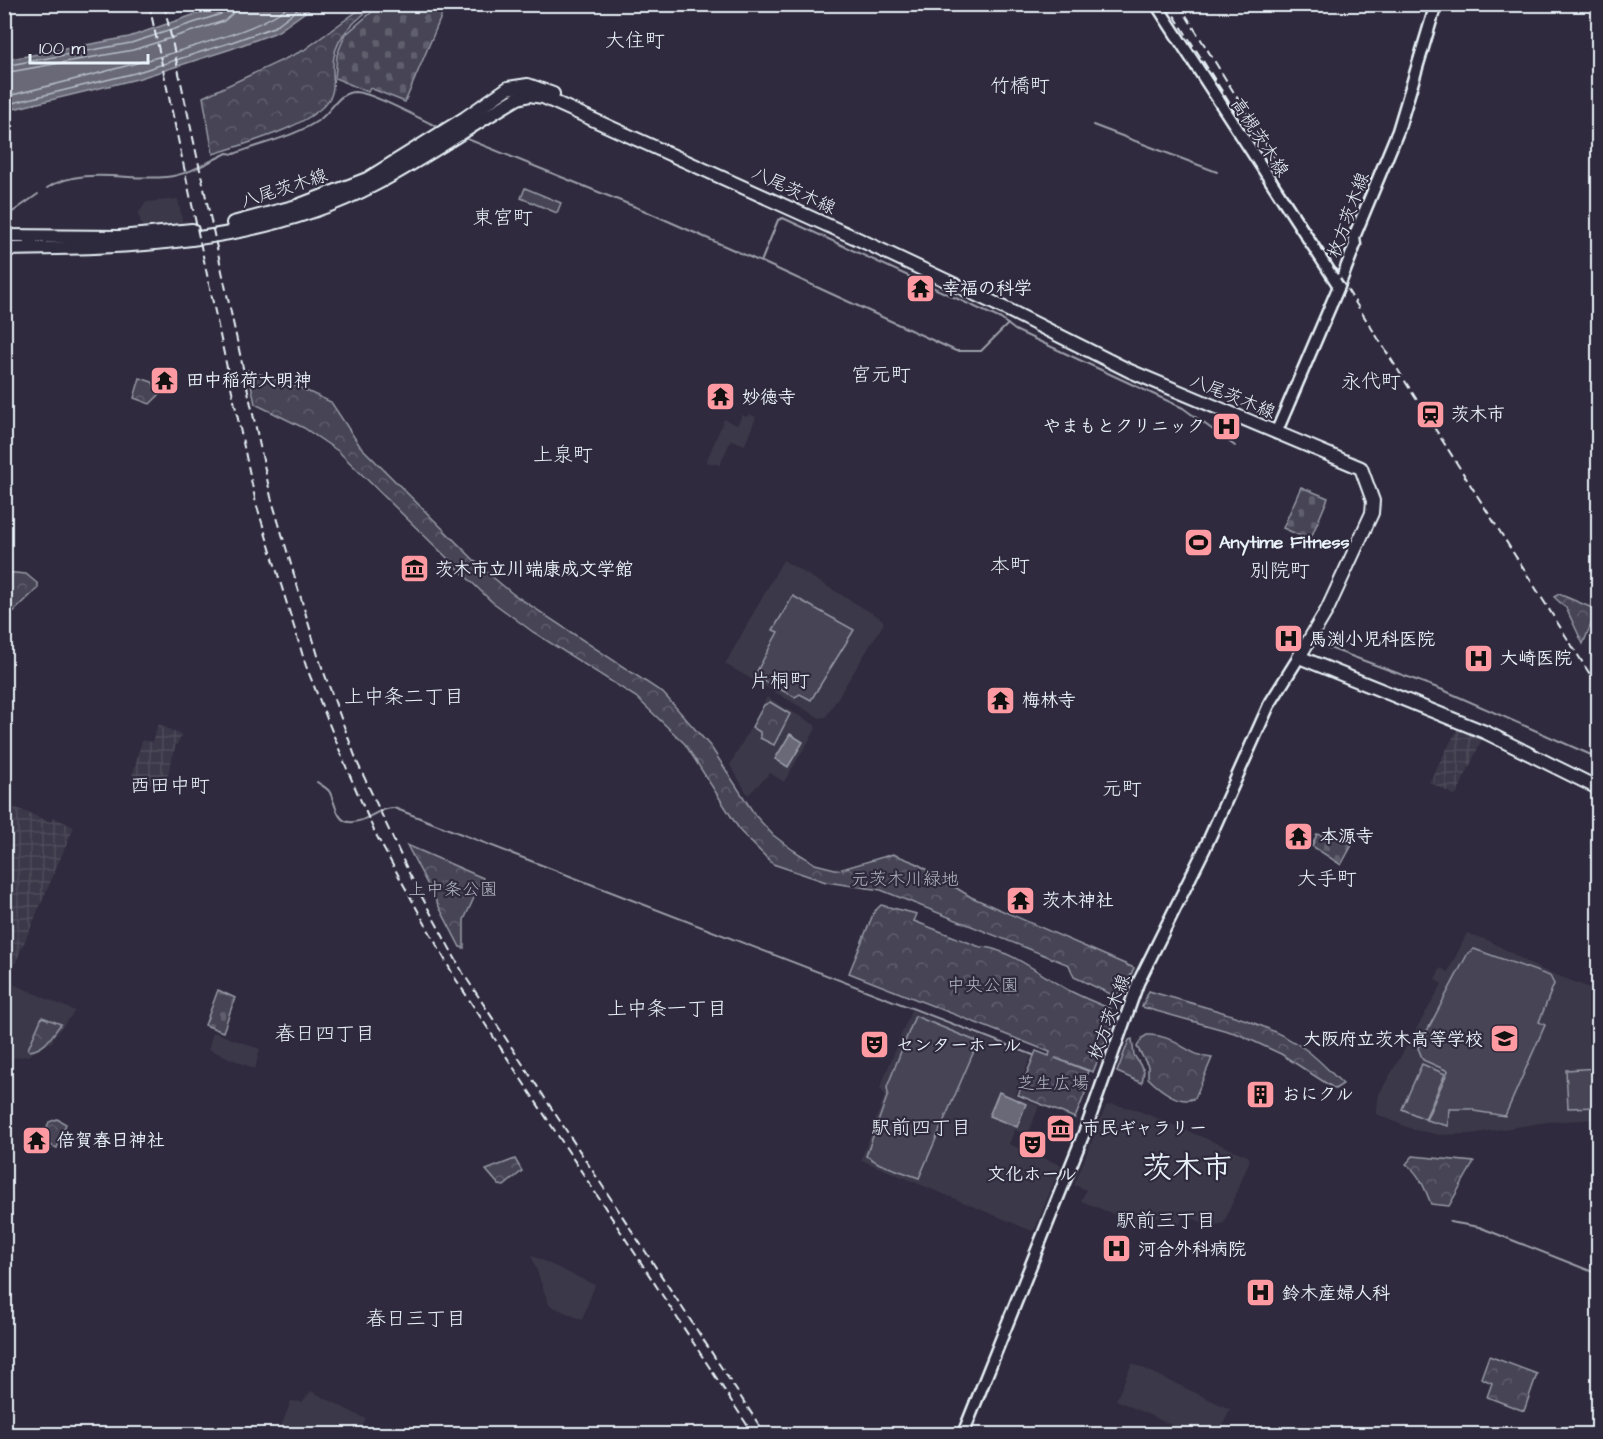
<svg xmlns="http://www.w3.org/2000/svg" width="1603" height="1439" font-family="'Architects Daughter','Klee One',sans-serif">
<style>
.built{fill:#3b3749}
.industrial{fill:url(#industrial-grid)}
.green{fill:#464455;stroke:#979aa6;stroke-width:1.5}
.forest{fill:url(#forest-firs);stroke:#979aa6;stroke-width:1.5}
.cemetery{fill:url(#cemetery-stones);stroke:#979aa6;stroke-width:1.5}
.park{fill:url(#park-crowns);stroke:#979aa6;stroke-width:1.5}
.water{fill:#696978;stroke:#9c9fab;stroke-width:1.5}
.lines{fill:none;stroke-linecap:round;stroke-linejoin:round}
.shore{stroke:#b5bbc5;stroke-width:1.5}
.stream{stroke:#9c9fab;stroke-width:2}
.secondary-casing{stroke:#e8f1f8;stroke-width:15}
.primary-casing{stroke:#e8f1f8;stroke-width:16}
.secondary{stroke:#2f2a3d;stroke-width:10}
.primary{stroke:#2f2a3d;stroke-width:12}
.rail{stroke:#e8f1f8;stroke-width:2;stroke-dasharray:9 4.5;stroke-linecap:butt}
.labels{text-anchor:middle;stroke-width:4.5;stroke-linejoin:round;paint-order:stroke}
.street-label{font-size:18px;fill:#e8f1f8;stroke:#2f2a3d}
.poi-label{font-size:18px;font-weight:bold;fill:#e8f1f8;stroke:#2f2a3d;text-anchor:start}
.park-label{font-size:18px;fill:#afb4bf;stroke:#2f2a3d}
.neighbourhood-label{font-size:20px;fill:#e8f1f8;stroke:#2f2a3d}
.town-label{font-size:30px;font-weight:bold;fill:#e8f1f8;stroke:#2f2a3d}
</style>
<defs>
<pattern id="industrial-grid" width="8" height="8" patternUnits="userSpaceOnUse" patternTransform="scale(1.5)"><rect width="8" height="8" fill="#3b3749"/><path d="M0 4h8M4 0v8" fill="none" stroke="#4e4b5b"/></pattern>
<pattern id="forest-firs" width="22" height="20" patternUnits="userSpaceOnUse" patternTransform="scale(1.5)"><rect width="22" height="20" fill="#464455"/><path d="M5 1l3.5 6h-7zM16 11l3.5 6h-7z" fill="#615f6e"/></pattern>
<pattern id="cemetery-stones" width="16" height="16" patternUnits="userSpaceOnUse" patternTransform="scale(1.5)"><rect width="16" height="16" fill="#464455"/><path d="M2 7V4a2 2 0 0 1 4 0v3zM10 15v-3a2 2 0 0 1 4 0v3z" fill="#615f6e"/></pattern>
<pattern id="park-crowns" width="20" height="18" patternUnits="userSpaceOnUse" patternTransform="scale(1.5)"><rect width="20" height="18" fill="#464455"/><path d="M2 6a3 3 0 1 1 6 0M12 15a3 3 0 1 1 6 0" fill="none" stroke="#615f6e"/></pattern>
</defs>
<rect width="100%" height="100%" fill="#2f2a3d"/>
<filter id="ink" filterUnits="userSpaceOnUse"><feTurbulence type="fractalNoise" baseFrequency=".0167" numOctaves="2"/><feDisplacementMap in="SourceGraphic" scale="12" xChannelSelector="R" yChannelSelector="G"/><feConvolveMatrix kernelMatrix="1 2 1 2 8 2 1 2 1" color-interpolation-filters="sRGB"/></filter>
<g filter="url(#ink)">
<g class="built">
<polygon points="178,199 183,224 143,228 138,214 146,202"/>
<polygon points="749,414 756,417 745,445 731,440 720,465 706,462 724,419 737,425 742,415 747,417"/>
<polygon points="783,560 882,619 884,623 826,717 820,718 725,664"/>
<polygon points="767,697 815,725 816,729 784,782 770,773 748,795 730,765"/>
<polygon points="1467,933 1490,941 1538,968 1598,991 1598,1119 1549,1122 1470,1134 1441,1135 1414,1130 1376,1114 1379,1094 1442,984 1435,979 1441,968 1448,972"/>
<polygon points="4,980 75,1011 54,1037 53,1041 28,1056 5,1059"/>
<polygon points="911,1010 1031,1056 1015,1096 1039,1106 1028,1135 1015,1130 1009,1144 1061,1165 1035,1229 1032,1231 861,1160 885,1095 880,1088"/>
<polygon points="213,1032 260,1049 255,1069 208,1049"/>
<polygon points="1112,1104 1135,1109 1248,1156 1250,1160 1224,1223 1214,1227 1184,1215 1179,1226 1153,1215 1135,1223 1081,1201 1086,1190 1074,1185 1106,1106"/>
<polygon points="531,1255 595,1285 582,1320 549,1305"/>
<polygon points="1132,1363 1230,1409 1219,1434 1191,1434 1116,1400"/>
<polygon points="311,1391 366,1419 358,1434 278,1434 291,1401 302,1402"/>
</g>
<g class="industrial">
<polygon points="158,724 182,735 175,748 165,786 131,780 142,740 152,742"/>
<polygon points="1459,726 1483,737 1456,796 1429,782"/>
<polygon points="4,803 51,822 53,817 74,827 16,962 13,965 5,961"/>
</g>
<g class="green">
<polygon points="793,596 854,630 811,700 800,694 795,697 763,681 765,678 756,673 778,632 773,630"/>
<polygon points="1474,949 1550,976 1554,984 1539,1022 1545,1025 1505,1116 1474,1111 1473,1109 1449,1109 1448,1126 1426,1120 1448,1071 1423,1060 1418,1048 1468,953"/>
<polygon points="915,1016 978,1042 919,1178 880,1164 866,1156 888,1094 887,1087"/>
<polygon points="1422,1064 1445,1074 1425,1119 1402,1109"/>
<polygon points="1598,1068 1598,1107 1568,1108 1566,1070"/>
</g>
<polygon class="forest" points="1132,1039 1134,1055 1144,1071 1142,1083 1117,1072 1129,1040"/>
<g class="cemetery">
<polygon points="380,5 446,5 405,102 370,88 368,92 335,78 337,55 345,35"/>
<polygon points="1301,487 1328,498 1310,540 1283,528"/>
<polygon points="1326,831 1353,843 1341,865 1312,846 1317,834 1323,836"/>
<polygon points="218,990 235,998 223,1032 205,1025"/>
</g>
<g class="park">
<path d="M367,4L370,9C350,25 332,41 333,69C333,78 335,86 331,96C317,125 244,144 213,154L203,97L304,50Z"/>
<polygon points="525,188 561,203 557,213 521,198"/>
<polygon points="248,370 298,387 331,402 360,446 483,569 513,594 663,693 711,747 755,815 773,835 793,850 815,864 839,870 893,854 916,863 971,897 1134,968 1127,983 1123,983 1117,997 1074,977 1069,965 881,890 826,882 773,864 741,832 685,744 636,697 533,632 491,601 338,451 304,428 255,404"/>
<polygon points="140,378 152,382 162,392 150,404 134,398"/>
<polygon points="4,572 26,574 38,584 38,588 11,614 5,611"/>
<polygon points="1559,594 1597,610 1583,644 1566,608 1554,597"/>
<polygon points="770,702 790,714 774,745 760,738 760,732 752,727 764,705"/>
<polygon points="407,845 483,878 464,920 464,948 460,947"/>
<path d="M881,905L917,914L914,921L980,947C1005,946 1046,978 1068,990C1082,997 1096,1003 1111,1009L1109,1013L1114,1020L1093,1072L1055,1058L1088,1071L1085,1079L1090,1081L1075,1118L1018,1095L1036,1051L1049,1056L1050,1052L849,973L874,912Z"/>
<path d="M1149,991C1201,1007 1260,1018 1305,1049C1319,1059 1331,1073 1343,1084L1335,1089L1281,1054L1238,1034L1142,1007Z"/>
<path d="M42,1017L61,1024C51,1036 47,1048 30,1051L28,1049Z"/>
<path d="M1147,1035C1173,1033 1187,1056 1212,1058L1195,1098C1180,1106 1159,1089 1148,1078V1066L1137,1047L1142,1038Z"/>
<polygon points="57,1119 66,1124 57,1148 41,1141 49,1122"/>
<path d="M1413,1156L1474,1162L1449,1206L1431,1204C1425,1189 1420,1174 1406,1164Z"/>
<polygon points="515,1159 522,1171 504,1186 499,1185 486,1170"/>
<polygon points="1489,1356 1537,1374 1524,1411 1487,1397 1492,1383 1481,1378"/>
</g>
<g class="water">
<polygon points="225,4 315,5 277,32 231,49 137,79 5,111 5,60 129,37"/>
<polygon points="790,734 803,742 788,767 775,759"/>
<polygon points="999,1092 1026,1104 1017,1127 989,1116"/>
</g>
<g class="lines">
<g class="shore">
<polyline points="4,66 131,43 221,14 227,4"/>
<polyline points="4,73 133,50 224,21 232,14 234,4"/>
<path d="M4,97C69,81 132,66 195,46C230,35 263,26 292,4"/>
<polyline points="4,105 135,73 229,43 274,27 305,4"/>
</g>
<g class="stream">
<polyline points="1093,125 1217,172"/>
<polyline points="465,138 643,210 761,262 778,220 783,218 1001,319 1015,330 1183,408 1235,446"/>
<path d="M47,188C82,166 127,181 166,177C188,175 208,162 227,153L234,154C262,143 294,137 319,120C332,111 338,92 355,92C374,93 420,119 440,128"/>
<polyline points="4,218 38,194"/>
<polyline points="762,262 956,351 981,351 1008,324"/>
<polyline points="1324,646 1443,690 1598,758"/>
<path d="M317,782C321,785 326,787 329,791C335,800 336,821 349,822C365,824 378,807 394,808L1033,1055"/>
<polyline points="1450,1222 1479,1227 1598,1274"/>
</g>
<defs>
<g id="secondary">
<polyline points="1156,4 1339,286"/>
<polyline points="1276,433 1339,286 1355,245 1354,237 1398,131 1436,4"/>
<polyline points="963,1434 1088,1123 1138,983 1205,848 1269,705 1299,657"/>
</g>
<g id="primary">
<polyline points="233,223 297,206 367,179 465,118 508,88 528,85 553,94"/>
<polyline points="4,236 120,237 192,230"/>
<path d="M4,249C128,248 262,244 374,185C424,159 470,126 518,98L530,95L543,97L858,239L996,304L1130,371L1361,468L1373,501L1372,513L1327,610L1299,657L1487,733L1598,788"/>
</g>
</defs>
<use href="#secondary" class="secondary-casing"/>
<use href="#primary" class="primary-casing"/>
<use href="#secondary" class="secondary"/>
<use href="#primary" class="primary"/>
<g class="rail">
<polyline points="149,4 256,503 306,666 347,769 375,833 455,978 753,1434"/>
<polyline points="164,4 271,497 319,659 358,764 410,875 463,973 765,1434"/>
<polyline points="1167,4 1598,687"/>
<polyline points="1179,4 1274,157"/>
</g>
</g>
</g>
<defs>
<symbol id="temple-square" viewBox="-11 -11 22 22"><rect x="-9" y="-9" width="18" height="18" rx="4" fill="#ff9aa2" stroke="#2f2a3d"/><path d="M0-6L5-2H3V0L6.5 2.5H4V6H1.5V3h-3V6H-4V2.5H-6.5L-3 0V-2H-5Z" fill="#111"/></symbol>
<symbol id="station-square" viewBox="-11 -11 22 22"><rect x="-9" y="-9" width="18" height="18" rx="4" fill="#ff9aa2" stroke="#2f2a3d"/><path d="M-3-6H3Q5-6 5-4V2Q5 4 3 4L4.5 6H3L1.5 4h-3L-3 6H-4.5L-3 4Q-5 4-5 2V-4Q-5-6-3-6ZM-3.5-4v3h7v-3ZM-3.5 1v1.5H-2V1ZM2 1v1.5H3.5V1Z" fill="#111"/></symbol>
<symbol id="hospital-square" viewBox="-11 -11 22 22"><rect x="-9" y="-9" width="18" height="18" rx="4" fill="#ff9aa2" stroke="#2f2a3d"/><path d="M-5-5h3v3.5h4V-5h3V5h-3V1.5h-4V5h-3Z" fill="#111"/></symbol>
<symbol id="stadium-square" viewBox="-11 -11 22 22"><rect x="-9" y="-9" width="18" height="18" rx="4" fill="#ff9aa2" stroke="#2f2a3d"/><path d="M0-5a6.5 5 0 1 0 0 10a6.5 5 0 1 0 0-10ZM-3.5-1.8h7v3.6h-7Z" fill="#111"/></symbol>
<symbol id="museum-square" viewBox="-11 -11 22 22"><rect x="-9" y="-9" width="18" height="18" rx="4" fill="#ff9aa2" stroke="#2f2a3d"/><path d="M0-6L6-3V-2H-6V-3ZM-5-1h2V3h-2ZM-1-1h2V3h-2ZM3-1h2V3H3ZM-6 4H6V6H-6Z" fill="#111"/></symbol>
<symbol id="school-square" viewBox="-11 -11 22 22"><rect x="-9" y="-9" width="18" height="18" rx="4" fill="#ff9aa2" stroke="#2f2a3d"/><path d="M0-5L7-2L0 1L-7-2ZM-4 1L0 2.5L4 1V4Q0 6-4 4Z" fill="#111"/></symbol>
<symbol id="theatre-square" viewBox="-11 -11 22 22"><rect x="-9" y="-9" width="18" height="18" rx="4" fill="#ff9aa2" stroke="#2f2a3d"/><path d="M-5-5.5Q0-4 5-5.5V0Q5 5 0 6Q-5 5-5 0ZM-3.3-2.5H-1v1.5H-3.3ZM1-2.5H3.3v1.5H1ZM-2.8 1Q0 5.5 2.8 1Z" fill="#111"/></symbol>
<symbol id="building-square" viewBox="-11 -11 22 22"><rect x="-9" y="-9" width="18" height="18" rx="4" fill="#ff9aa2" stroke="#2f2a3d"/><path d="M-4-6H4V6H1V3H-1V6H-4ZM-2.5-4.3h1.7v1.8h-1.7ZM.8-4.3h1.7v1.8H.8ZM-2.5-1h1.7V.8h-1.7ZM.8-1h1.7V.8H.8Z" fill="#111"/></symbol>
</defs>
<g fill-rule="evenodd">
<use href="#temple-square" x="904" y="272" width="33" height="33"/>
<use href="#temple-square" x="148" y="364" width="33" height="33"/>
<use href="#temple-square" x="704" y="380" width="33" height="33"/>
<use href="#station-square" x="1414" y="398" width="33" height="33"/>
<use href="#hospital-square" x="1210" y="410" width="33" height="33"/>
<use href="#stadium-square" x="1182" y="526" width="33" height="33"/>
<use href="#museum-square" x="398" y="552" width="33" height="33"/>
<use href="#hospital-square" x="1272" y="622" width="33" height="33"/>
<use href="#hospital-square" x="1462" y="642" width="33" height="33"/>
<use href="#temple-square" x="984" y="684" width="33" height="33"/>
<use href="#temple-square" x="1282" y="820" width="33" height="33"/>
<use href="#temple-square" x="1004" y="884" width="33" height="33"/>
<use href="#school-square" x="1488" y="1022" width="33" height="33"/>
<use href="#theatre-square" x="858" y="1028" width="33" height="33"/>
<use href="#building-square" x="1244" y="1078" width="33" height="33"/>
<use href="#museum-square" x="1044" y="1112" width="33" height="33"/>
<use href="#temple-square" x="20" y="1124" width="33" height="33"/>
<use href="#theatre-square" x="1016" y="1128" width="33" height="33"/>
<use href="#hospital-square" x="1100" y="1232" width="33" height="33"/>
<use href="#hospital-square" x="1244" y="1276" width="33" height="33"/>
</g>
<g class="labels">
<g class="street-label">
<text transform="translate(1260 137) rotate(57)" y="6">高槻茨木線</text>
<text transform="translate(284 188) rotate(-18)" y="6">八尾茨木線</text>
<text transform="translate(794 190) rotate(25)" y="6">八尾茨木線</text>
<text transform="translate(1348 215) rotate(-70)" y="6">枚方茨木線</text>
<text transform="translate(1233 396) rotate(22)" y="6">八尾茨木線</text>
<text transform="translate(1109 1017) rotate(-70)" y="6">枚方茨木線</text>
</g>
<g class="poi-label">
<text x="942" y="294">幸福の科学</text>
<text x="186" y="386">田中稲荷大明神</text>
<text x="742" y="403">妙徳寺</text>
<text x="1451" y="420">茨木市</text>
<text x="1205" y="432" text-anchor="end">やまもとクリニック</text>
<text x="1219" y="548">Anytime Fitness</text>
<text x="435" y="575">茨木市立川端康成文学館</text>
<text x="1309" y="645">馬渕小児科医院</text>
<text x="1500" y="664">大崎医院</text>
<text x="1022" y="706">梅林寺</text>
<text x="1320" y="842">本源寺</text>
<text x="1042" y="906">茨木神社</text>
<text x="1483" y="1045" text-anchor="end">大阪府立茨木高等学校</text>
<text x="896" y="1051">センターホール</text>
<text x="1282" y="1100">おにクル</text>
<text x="1082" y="1134">市民ギャラリー</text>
<text x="57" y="1146">倍賀春日神社</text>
<text x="1032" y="1180" text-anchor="middle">文化ホール</text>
<text x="1138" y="1255">河合外科病院</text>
<text x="1282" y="1299">鈴木産婦人科</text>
</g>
<g class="park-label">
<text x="905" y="885">元茨木川緑地</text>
<text x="453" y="895">上中条公園</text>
<text x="983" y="991">中央公園</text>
<text x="1053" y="1089">芝生広場</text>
</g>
<g class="neighbourhood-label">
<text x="635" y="47">大住町</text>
<text x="1020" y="92">竹橋町</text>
<text x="503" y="224">東宮町</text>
<text x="881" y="381">宮元町</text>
<text x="1371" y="388">永代町</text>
<text x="563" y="461">上泉町</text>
<text x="1010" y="572">本町</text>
<text x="1280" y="577">別院町</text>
<text x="780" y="687">片桐町</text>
<text x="404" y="703">上中条二丁目</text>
<text x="170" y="792">西田中町</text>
<text x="1122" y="795">元町</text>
<text x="1327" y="885">大手町</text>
<text x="667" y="1015">上中条一丁目</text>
<text x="325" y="1040">春日四丁目</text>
<text x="921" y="1134">駅前四丁目</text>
<text x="1166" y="1227">駅前三丁目</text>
<text x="416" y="1325">春日三丁目</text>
</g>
<g class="town-label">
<text x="1187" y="1177">茨木市</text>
</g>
</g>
<rect width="1603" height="1439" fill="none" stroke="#2f2a3d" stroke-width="24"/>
<rect x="12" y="12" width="1579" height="1415" fill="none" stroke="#e8f1f8" stroke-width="2" filter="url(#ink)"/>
<path d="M30 54v9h118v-9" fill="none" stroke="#e8f1f8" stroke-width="3"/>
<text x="39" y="54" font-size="18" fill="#e8f1f8" stroke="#2f2a3d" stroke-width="4.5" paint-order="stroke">100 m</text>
</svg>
